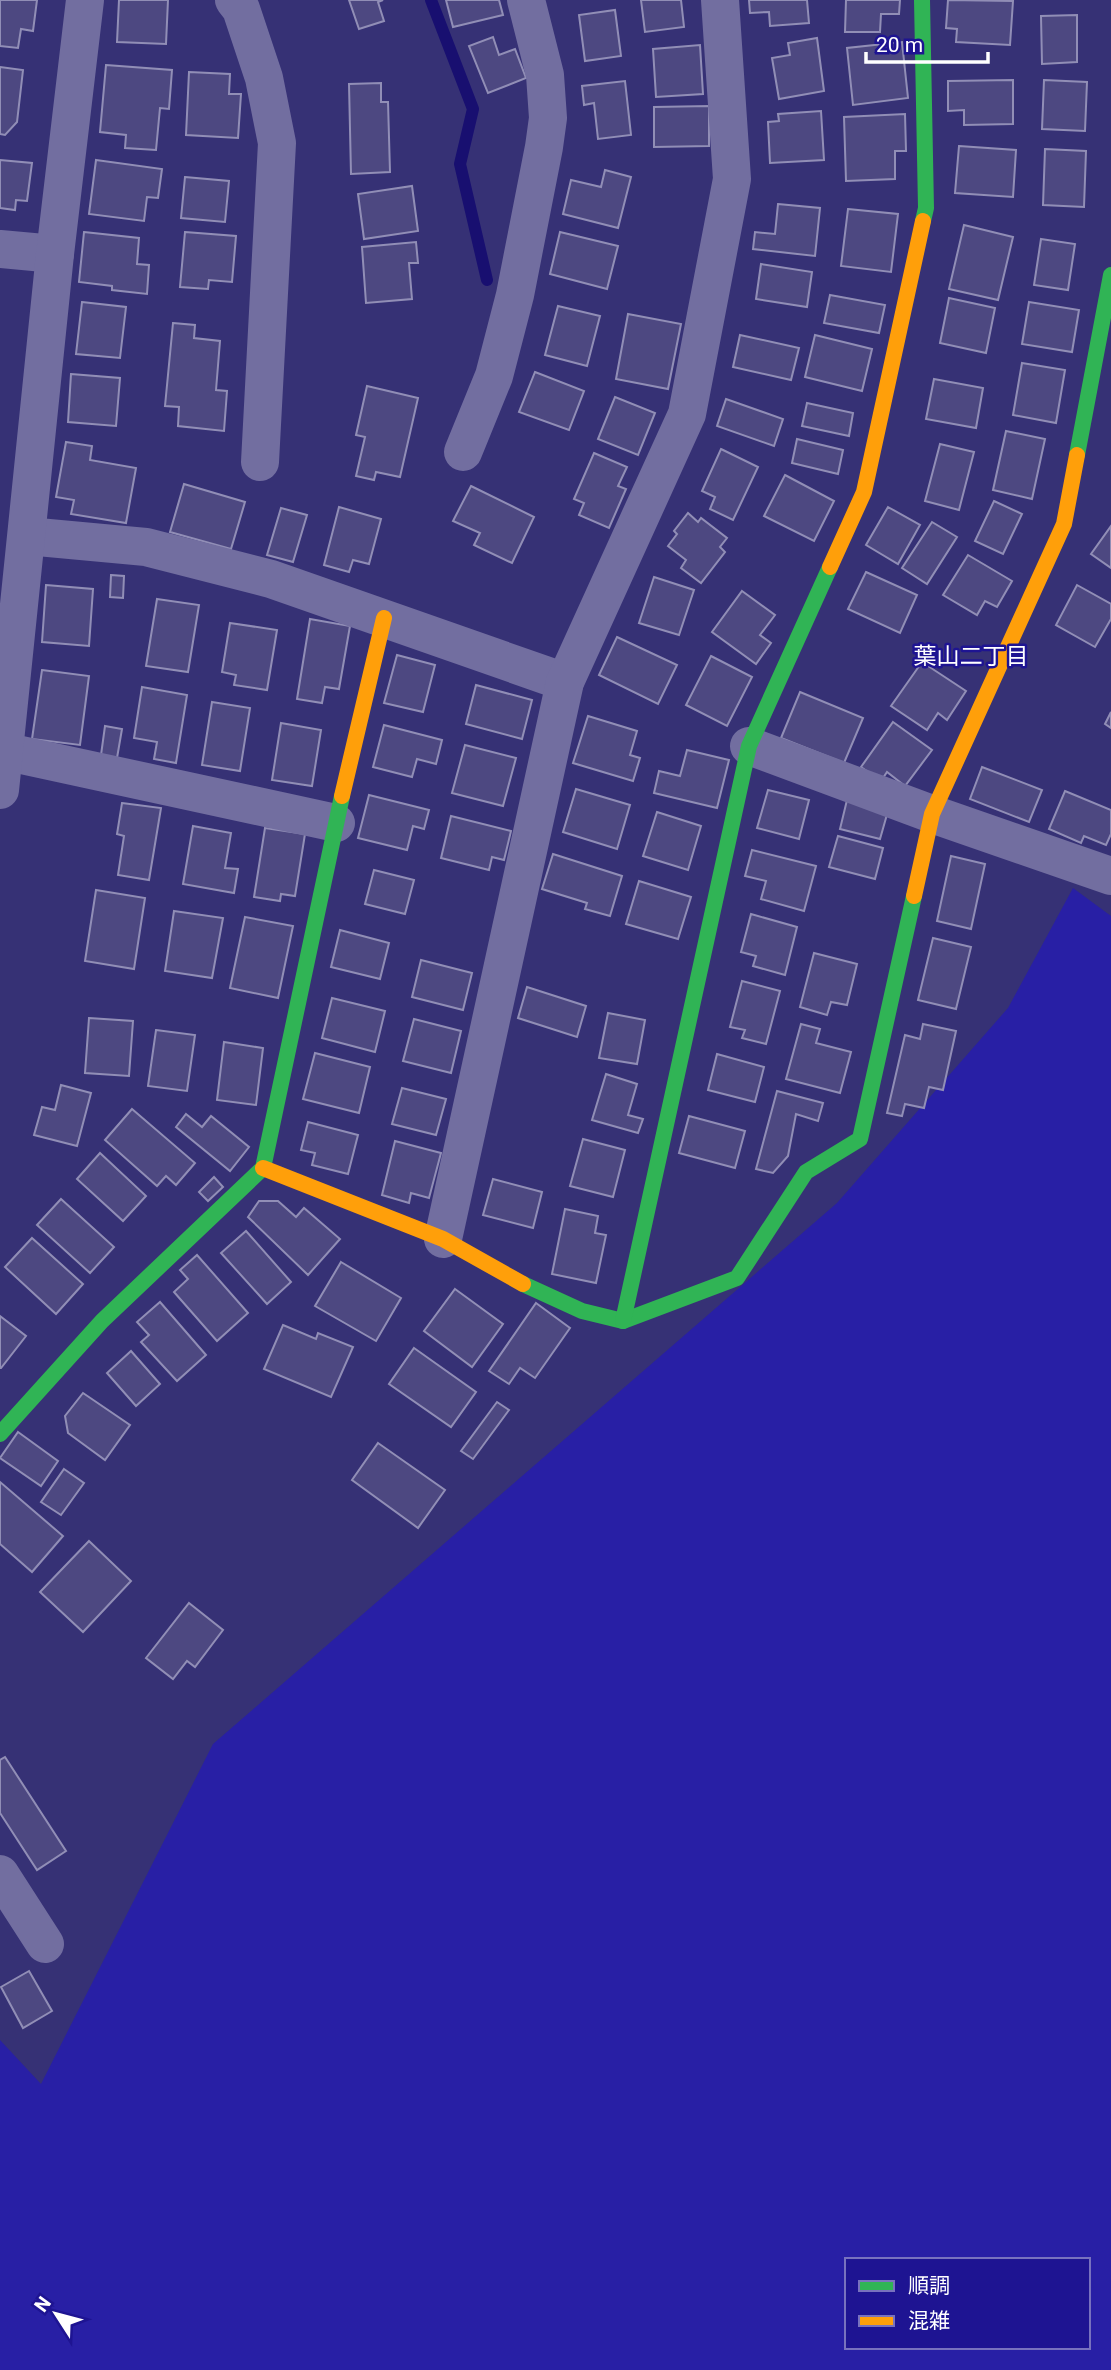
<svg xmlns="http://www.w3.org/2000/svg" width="1111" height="2370" font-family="Roboto,'Noto Sans JP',sans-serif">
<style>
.green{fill:#281fa5;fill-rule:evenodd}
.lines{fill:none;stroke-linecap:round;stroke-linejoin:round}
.stream{stroke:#180f70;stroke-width:12}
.building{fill:#4d4881;stroke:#918eb6;stroke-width:2}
.street{stroke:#726ea0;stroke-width:38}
.fast{stroke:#30b455;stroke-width:16}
.slow{stroke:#ff9f0a;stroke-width:16}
.labels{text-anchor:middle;stroke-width:5;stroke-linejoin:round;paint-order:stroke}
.neighbourhood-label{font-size:23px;fill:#fff;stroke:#1e1492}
</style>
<rect width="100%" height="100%" fill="#363175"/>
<path class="green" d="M1073,888L1111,916V2370H0V2040L41,2084L213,1744L837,1203L1008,1008ZM847,2260H1088V2347H847Z"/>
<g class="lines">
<polyline class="stream" points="431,0 473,109 460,164 487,280"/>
</g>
<g class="building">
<polygon points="0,0 37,0 33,31 21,29 18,48 0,46"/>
<polygon points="119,0 168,0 166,44 117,42"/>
<polygon points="349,0 383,0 378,2 384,21 359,29"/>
<polygon points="446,0 499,0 503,15 453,27"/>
<polygon points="641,0 681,0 684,27 645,32"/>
<polygon points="749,0 807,0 809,23 770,26 769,12 750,13"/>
<polygon points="846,0 900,0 899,14 881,14 880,32 845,32"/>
<polygon points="948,0 1013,1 1010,45 956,42 957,29 946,28"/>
<polygon points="615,10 621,56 585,61 579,15"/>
<polygon points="1077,15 1077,62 1042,64 1041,16"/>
<polygon points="493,37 499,55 515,49 526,78 488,93 469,46"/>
<polygon points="817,38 824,91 779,99 772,58 790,55 788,43"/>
<polygon points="902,42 908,98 853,105 847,48"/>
<polygon points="700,45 703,94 656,97 653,49"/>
<polygon points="106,65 172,70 169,109 160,108 156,150 125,148 126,135 100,132"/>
<polygon points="0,67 23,70 17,122 5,135 0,134"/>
<polygon points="189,72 230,74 229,94 241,94 238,138 186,135"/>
<polygon points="1013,80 1013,124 964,125 964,110 948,111 948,81"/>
<polygon points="1044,80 1087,82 1085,131 1042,129"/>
<polygon points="625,81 631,135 598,139 594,103 584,105 582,86"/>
<polygon points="381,83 381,102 388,102 390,172 351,174 349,84"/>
<polygon points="709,106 709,146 654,147 654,107"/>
<polygon points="821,111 824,160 770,163 768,122 779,121 778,114"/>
<polygon points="905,114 906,151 895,151 895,179 846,181 844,117"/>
<polygon points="959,146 1016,150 1013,197 955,193"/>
<polygon points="1045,149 1086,151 1084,207 1043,205"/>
<polygon points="0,160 32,163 27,201 16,200 15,210 0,208"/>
<polygon points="96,160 162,169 158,198 147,197 144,221 89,214"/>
<polygon points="605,170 631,177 618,228 563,214 571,180 601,187"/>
<polygon points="185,177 229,181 225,222 181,218"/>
<polygon points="412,186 418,231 364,239 358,194"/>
<polygon points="778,204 820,208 815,256 753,249 755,232 775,234"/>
<polygon points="848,209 898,214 891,272 841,266"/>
<polygon points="964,225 1013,237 998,300 949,289"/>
<polygon points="84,232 139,238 137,264 149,265 147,294 112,290 112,286 79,282"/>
<polygon points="185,232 236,236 232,282 209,280 208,289 180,287"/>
<polygon points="560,232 618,246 607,289 550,274"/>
<polygon points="1041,239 1075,244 1068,290 1034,285"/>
<polygon points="416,242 418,263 409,263 412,299 366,303 362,247"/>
<polygon points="761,264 812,272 807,307 756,299"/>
<polygon points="830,295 885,305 879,333 824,323"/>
<polygon points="949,298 995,308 986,353 940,343"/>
<polygon points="82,302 126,307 120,358 76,354"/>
<polygon points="1029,302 1079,310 1072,352 1022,344"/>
<polygon points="558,306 600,316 587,366 545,355"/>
<polygon points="628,314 681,324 668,389 616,379"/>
<polygon points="173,323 195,325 194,338 220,341 216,390 227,391 224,431 178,426 179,407 165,406"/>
<polygon points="740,335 799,348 791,380 733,367"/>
<polygon points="815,335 872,349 862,391 805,377"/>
<polygon points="1022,363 1065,370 1056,423 1013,415"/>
<polygon points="535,372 584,391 569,430 519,412"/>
<polygon points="71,374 120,378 116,426 68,422"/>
<polygon points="934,379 983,388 976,428 926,419"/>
<polygon points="367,386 418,398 400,477 376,472 374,480 356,476 365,437 356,435"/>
<polygon points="615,397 655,413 638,455 598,439"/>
<polygon points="726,399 783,419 774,446 717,426"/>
<polygon points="807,403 853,413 849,436 802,426"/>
<polygon points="1006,431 1045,439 1032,499 993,490"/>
<polygon points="797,439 843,450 838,474 792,463"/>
<polygon points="66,442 92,446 90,460 136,468 126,523 71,514 74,500 56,497"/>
<polygon points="940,444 974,452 959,510 925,501"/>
<polygon points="721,449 758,467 733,520 710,509 715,497 702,491"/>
<polygon points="594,453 627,467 618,486 626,489 609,528 579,515 584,503 574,499"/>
<polygon points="785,475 834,501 814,541 764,516"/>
<polygon points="184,484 245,502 231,549 170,532"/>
<polygon points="471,486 534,517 512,563 474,545 480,533 453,521"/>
<polygon points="994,501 1022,514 1003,554 975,541"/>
<polygon points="339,507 381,519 369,564 353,560 349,572 324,565"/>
<polygon points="888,507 920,525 898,564 866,545"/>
<polygon points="281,508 307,515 293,562 267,555"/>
<polygon points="688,513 698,522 701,518 727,538 720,547 725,552 701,583 681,568 686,560 668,546 677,534 674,531"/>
<polygon points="932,522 957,537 927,584 902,568"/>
<polygon points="1111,526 1111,568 1091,554"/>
<polygon points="968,555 1012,581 997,607 985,601 977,615 943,595"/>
<polygon points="866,572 917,595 900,633 848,609"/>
<polygon points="111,575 124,576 123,598 110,597"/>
<polygon points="654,577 694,590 679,635 639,623"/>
<polygon points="46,585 93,589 89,646 42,642"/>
<polygon points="1077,585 1111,604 1111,619 1095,647 1056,625"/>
<polygon points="742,591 775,615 760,635 771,643 756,664 712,632"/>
<polygon points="157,599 199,605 188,672 146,666"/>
<polygon points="310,619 350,626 339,689 325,687 322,703 297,699"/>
<polygon points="230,623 277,630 267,690 234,685 236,675 222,672"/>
<polygon points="617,637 677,665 658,704 599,675"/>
<polygon points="397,655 435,665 423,712 384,703"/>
<polygon points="711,656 752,677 727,726 686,705"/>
<polygon points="922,662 966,691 947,720 938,713 927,730 891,706"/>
<polygon points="42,670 89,676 80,745 32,739"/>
<polygon points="476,685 532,700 522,739 466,724"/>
<polygon points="142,687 187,695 176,763 154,759 157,742 134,738"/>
<polygon points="800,692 863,718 844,763 781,738"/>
<polygon points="212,702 250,708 240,771 202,765"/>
<polygon points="1111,712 1111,728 1105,724"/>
<polygon points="588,716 637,731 630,755 640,758 633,781 573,763"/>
<polygon points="893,722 932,750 905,786 887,772 881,781 861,767"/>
<polygon points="281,723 321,730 312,786 272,780"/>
<polygon points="384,725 442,740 436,764 417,759 412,777 373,767"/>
<polygon points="105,726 122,729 117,758 101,755"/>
<polygon points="465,745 516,758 503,806 452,793"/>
<polygon points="687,750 729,760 717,808 654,793 659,771 680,776"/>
<polygon points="982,767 1042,790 1029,822 970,799"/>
<polygon points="576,789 630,805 617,849 563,832"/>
<polygon points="768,790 809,800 799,839 757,828"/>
<polygon points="1065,791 1111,810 1111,834 1106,845 1084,836 1081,843 1049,829"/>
<polygon points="369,795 429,810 424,829 413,826 407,850 358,838"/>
<polygon points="847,800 888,811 880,839 840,829"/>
<polygon points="122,803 161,808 149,880 118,875 124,836 117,834"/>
<polygon points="657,812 701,826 688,870 643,856"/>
<polygon points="451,816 511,831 504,860 492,857 489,870 441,858"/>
<polygon points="193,826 231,833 225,868 238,869 234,893 183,884"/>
<polygon points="265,828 305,834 295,896 281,894 280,901 254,897"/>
<polygon points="838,836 883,848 875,879 829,867"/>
<polygon points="752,850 816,866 804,911 761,899 766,881 745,876"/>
<polygon points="553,854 622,876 610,916 585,909 587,903 542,889"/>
<polygon points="951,856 985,864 971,929 937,921"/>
<polygon points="374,870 414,880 405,914 365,904"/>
<polygon points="639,881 691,897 678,939 626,924"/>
<polygon points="96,890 145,898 134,969 85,961"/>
<polygon points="174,911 223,918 212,978 165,971"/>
<polygon points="751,914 797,927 785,975 753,966 756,956 741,952"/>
<polygon points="245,917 293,926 278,998 230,988"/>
<polygon points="340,930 389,943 380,979 331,967"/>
<polygon points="933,938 971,947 956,1009 918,1000"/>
<polygon points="814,953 857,964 847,1005 831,1002 827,1015 800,1007"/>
<polygon points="421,960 472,973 463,1010 412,997"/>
<polygon points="742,981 780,991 766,1044 742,1038 745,1030 730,1027"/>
<polygon points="527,987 586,1006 577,1037 518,1018"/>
<polygon points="332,998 385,1011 375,1052 322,1038"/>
<polygon points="608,1013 645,1020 637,1064 599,1058"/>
<polygon points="89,1018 133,1021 129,1076 85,1073"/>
<polygon points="414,1019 461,1031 451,1073 403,1061"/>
<polygon points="801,1024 820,1029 816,1043 851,1052 840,1093 786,1079"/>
<polygon points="923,1024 956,1031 943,1090 929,1087 924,1108 905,1104 902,1116 887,1113 905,1035 920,1039"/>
<polygon points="156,1030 195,1035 187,1091 148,1086"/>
<polygon points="224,1042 263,1048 256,1105 217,1100"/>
<polygon points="315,1053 370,1067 359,1113 303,1099"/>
<polygon points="717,1054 764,1067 755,1102 708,1090"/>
<polygon points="606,1074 637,1084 628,1115 643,1119 638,1133 592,1120"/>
<polygon points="61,1085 91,1093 77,1146 34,1135 42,1107 55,1110"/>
<polygon points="402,1088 446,1099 436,1135 392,1124"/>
<polygon points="777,1091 823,1103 818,1121 796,1114 788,1156 773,1173 756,1169"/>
<polygon points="132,1109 195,1163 176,1185 166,1176 157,1186 105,1140"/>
<polygon points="186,1114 202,1127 211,1116 249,1147 230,1171 176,1127"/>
<polygon points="689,1116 745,1131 735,1168 679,1153"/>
<polygon points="308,1122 358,1135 348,1174 312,1165 315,1153 301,1150"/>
<polygon points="583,1139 625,1150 613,1197 570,1186"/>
<polygon points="395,1141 441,1153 429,1198 411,1193 409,1203 382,1195"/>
<polygon points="100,1153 146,1196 123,1221 77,1179"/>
<polygon points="214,1177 223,1187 208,1201 199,1192"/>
<polygon points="493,1179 542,1192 533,1228 483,1215"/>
<polygon points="61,1199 114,1247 90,1273 37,1225"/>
<polygon points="259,1201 278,1201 296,1217 304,1208 340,1239 308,1275 248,1217"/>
<polygon points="565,1209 598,1216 595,1233 606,1235 596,1283 552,1274"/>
<polygon points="246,1231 291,1282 267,1304 221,1253"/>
<polygon points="32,1238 83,1284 56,1314 5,1267"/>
<polygon points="197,1255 248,1313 217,1341 174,1292 188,1279 180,1270"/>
<polygon points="341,1262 401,1298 376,1341 315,1306"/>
<polygon points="455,1289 503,1324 472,1367 424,1331"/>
<polygon points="160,1302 206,1355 177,1381 141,1342 149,1335 137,1322"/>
<polygon points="536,1303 570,1328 535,1378 520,1368 509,1384 489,1371"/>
<polygon points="0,1316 26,1336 1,1368 0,1368"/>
<polygon points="283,1325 316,1339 318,1333 353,1347 331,1397 264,1369"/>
<polygon points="414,1348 476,1392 451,1427 389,1384"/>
<polygon points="131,1351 160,1384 136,1406 107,1373"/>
<polygon points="83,1393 130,1425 105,1460 68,1433 65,1416"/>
<polygon points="497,1402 509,1410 473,1459 461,1451"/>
<polygon points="18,1432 58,1461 41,1486 0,1458"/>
<polygon points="378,1443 445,1490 418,1528 352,1480"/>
<polygon points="64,1469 84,1483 61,1515 41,1502"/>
<polygon points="0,1482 63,1536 32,1572 0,1544"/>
<polygon points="89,1541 131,1581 83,1632 40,1592"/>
<polygon points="189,1603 223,1630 195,1667 187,1661 173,1679 146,1658"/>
<polygon points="5,1757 66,1851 37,1870 0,1813 0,1760"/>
<polygon points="29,1971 52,2011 23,2028 1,1987"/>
</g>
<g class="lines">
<g class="street">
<polyline points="234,0 241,9 264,78 277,143 260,462"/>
<polyline points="0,249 55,254"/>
<polyline points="463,452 494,376 515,295 544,147 548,118 545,75 526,0"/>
<polyline points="27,536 146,547 271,579 565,682"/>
<polyline points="749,746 932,814 1111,876"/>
<polyline points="3,751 336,823"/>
<polyline points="0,790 55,254 85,0"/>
<polyline points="443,1239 565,682 687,414 732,179 720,0"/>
<polyline points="0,1874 45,1944"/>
</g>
<g class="fast">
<polyline points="922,0 926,208 923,221"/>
<polyline points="1077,455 1111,275"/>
<polyline points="523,1284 582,1311 623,1321 737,1278 806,1172 860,1139 914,896"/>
<polyline points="623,1321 749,746 830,567"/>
<polyline points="0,1434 102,1321 263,1168 342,796"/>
</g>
<g class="slow">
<polyline points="830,567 864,492 923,221"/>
<polyline points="342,796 384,618"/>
<polyline points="914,896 932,814 1064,524 1077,455"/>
<polyline points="263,1168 443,1239 523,1284"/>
</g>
</g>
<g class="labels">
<g class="neighbourhood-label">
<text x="971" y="664">葉山二丁目</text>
</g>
</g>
<rect x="845" y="2258" width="245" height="91" fill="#1e1492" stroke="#7872be" stroke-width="2"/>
<rect x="859" y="2281" width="35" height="10" fill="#30b455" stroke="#7872be" stroke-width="2"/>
<text x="908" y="2293" font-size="21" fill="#ffffff">順調</text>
<rect x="859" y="2316" width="35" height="10" fill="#ff9f0a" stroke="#7872be" stroke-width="2"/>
<text x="908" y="2328" font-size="21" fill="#ffffff">混雑</text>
<g transform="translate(56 2314) rotate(306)" stroke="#1e1492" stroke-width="5" paint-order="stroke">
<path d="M0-5L12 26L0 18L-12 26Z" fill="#ffffff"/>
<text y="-10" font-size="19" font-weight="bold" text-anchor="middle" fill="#ffffff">N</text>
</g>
<path d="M866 52v10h122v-10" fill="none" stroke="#ffffff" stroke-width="3.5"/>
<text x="876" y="52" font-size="21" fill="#ffffff" stroke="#1e1492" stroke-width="5" paint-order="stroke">20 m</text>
</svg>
